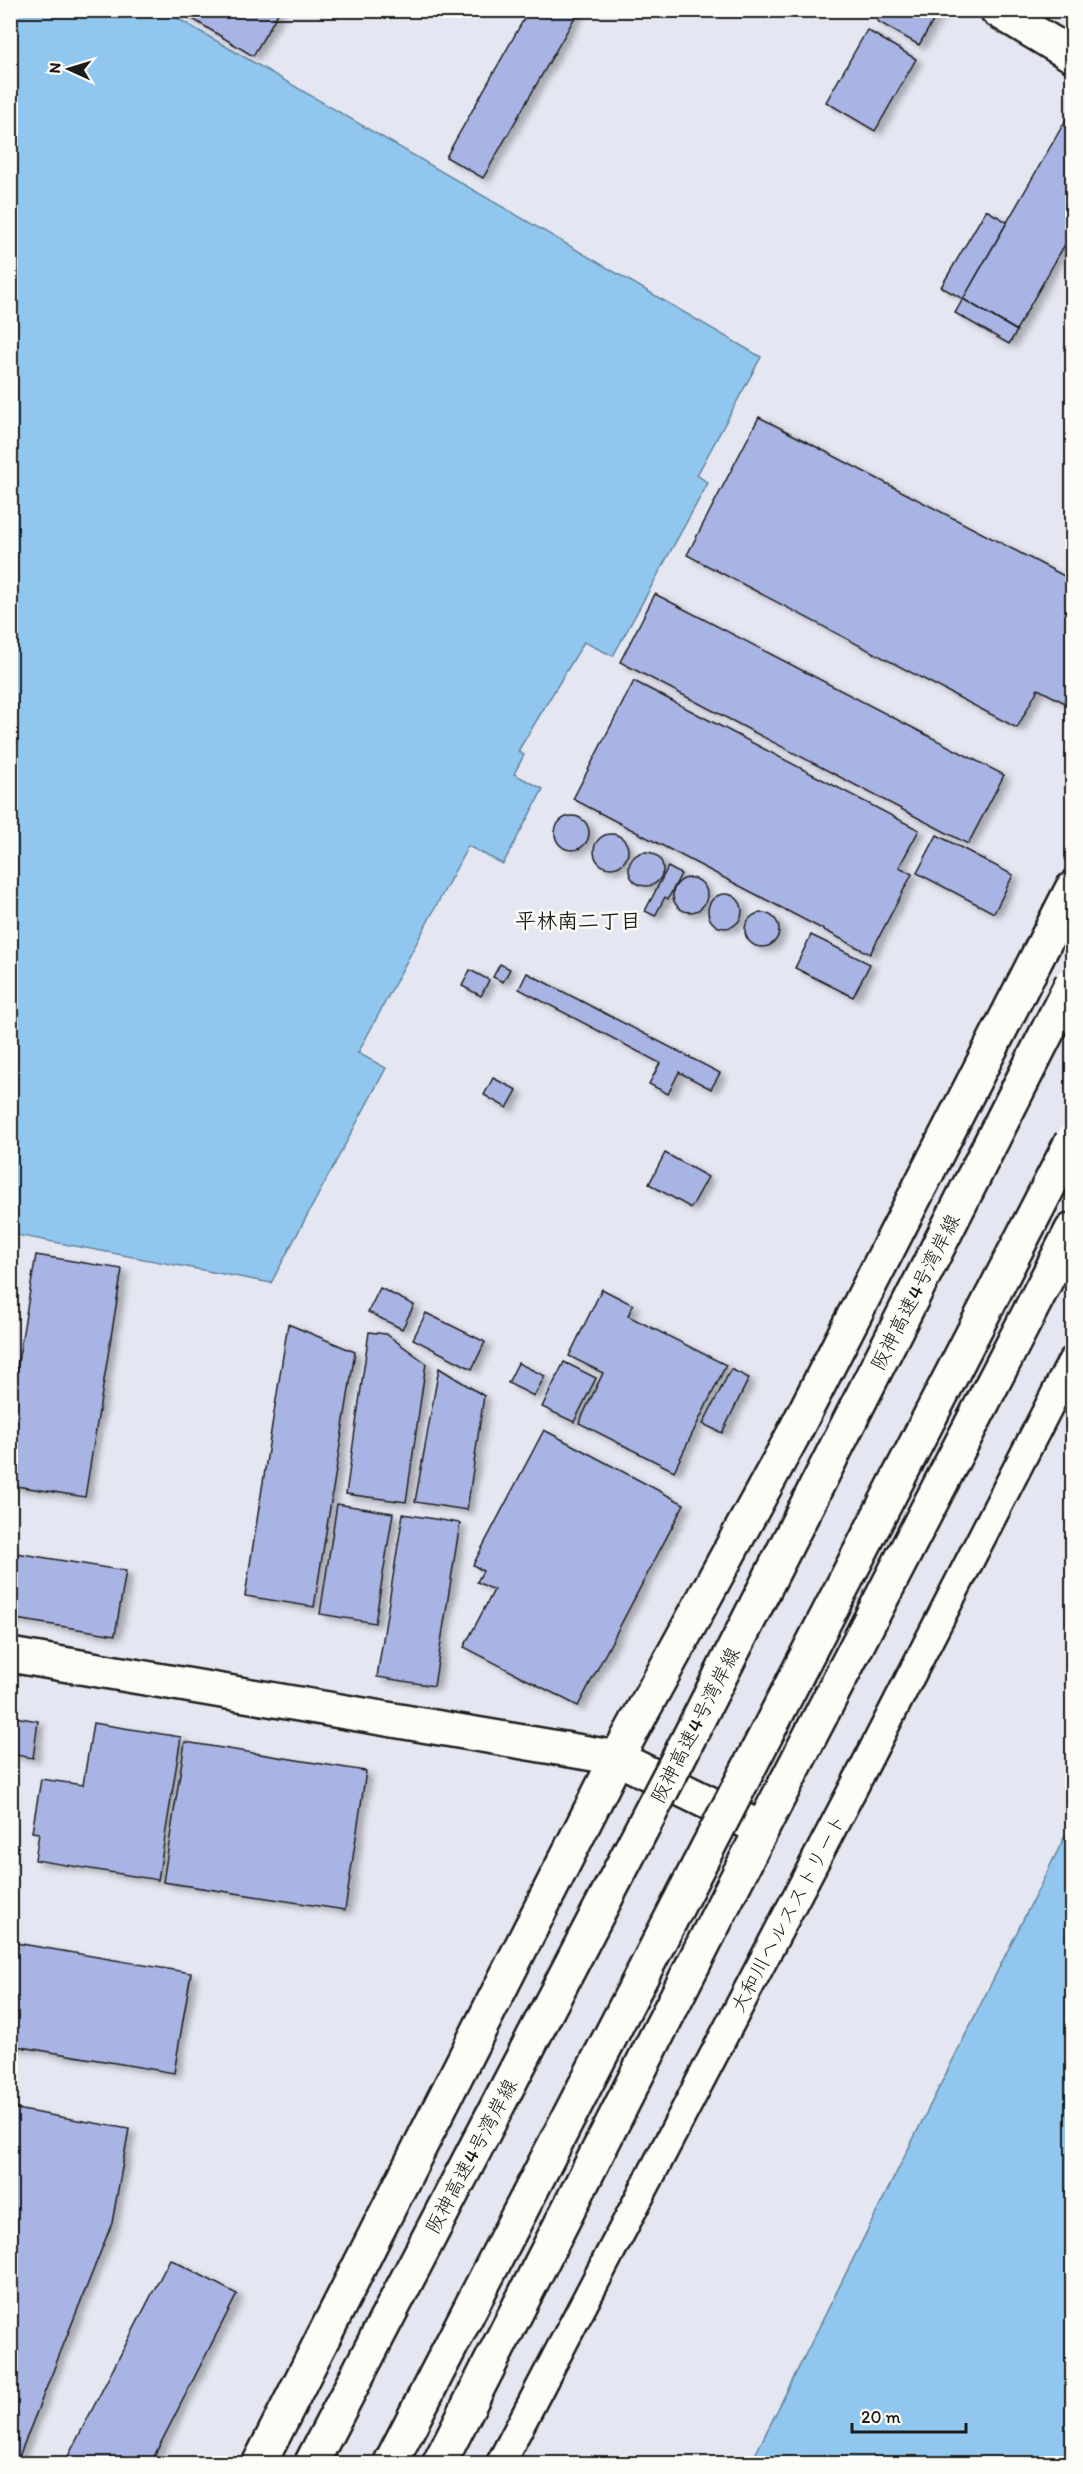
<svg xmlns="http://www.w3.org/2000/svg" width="1083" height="2474" font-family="Itim,'Klee One',sans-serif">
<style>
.water{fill:#91c7ef;stroke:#62839b;stroke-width:1.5}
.building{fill:#a8b4e4;stroke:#1c1c1c;stroke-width:1.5;filter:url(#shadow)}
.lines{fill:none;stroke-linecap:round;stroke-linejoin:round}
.pedestrian-casing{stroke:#1c1c1c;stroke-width:32}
.minor-casing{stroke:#1c1c1c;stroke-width:38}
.tertiary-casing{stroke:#1c1c1c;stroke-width:38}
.pedestrian{stroke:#fdfcf7;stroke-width:27}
.minor{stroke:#fdfcf7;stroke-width:33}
.tertiary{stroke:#fdfcf7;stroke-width:33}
.motorway-bridge-casing{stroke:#1c1c1c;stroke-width:38;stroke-linecap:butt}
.motorway-bridge{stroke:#fdfcf7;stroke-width:33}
.labels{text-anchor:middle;stroke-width:5;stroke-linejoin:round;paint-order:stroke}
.street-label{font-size:20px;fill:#1c1c1c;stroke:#fdfcf7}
.neighbourhood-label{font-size:21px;font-weight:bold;fill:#1c1c1c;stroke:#fdfcf7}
</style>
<defs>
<filter id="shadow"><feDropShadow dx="6" dy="4" stdDeviation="3" flood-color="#0004"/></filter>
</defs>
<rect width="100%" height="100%" fill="#e4e6f1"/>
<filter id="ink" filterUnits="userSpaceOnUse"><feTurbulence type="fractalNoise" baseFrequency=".0167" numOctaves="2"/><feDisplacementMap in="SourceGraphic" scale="12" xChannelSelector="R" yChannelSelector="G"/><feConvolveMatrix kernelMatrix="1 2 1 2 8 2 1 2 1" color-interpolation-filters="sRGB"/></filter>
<g filter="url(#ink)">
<g class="water">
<polygon points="10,11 165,11 761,357 697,475 708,483 613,656 584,642 518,751 524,755 514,774 543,789 503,864 468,846 358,1053 386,1068 271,1283 11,1234"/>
<polygon points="1072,1822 1072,2463 751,2463"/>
</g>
<g class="building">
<polygon points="178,10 280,10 253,56"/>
<polygon points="529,10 579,10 483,178 446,157"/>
<polygon points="883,10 937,10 939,11 919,45 877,21"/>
<polygon points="867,30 916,59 875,131 826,102"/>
<polygon points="1068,116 1072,119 1072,232 1016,330 963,299"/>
<polygon points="986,210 1007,222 963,299 941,287"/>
<polygon points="963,299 1017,331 1009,344 955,313"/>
<polygon points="759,417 1072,580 1072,693 1067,704 1038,689 1017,728 687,555"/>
<polygon points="655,594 1004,775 968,844 620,662"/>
<polygon points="634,681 919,830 899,867 912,874 870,954 573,799"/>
<circle cx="572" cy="833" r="17"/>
<circle cx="611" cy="851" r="17"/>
<polygon points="937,835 1013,875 994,913 917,873"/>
<circle cx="646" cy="869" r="17"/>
<polygon points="668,867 681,874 668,899 665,897 655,916 645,911"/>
<circle cx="690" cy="895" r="17"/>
<circle cx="725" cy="911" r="17"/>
<circle cx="762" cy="930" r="17"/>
<polygon points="811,935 870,964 853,997 795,968"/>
<polygon points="500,964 510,969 503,982 493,977"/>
<polygon points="470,970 489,980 481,996 462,986"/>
<polygon points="527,973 720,1073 711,1089 679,1072 668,1094 649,1084 660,1063 519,989"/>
<polygon points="493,1078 517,1090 507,1108 484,1095"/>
<polygon points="665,1153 708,1177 691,1208 649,1184"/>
<polygon points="36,1255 122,1269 85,1497 10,1485 10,1409"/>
<polygon points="380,1288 414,1305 402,1329 368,1312"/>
<polygon points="602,1289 633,1305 628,1316 726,1365 674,1471 579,1423 603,1373 569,1356"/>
<polygon points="426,1313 485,1342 472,1369 413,1339"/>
<polygon points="288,1324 355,1352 314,1607 245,1596"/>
<polygon points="369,1332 386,1334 426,1363 406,1502 346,1494"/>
<polygon points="564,1362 596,1378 574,1422 542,1407"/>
<polygon points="518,1363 545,1376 534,1396 508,1383"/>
<polygon points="439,1368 484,1396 467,1510 415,1502"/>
<polygon points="731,1369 749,1378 722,1433 703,1424"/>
<polygon points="544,1430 684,1504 578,1706 464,1647 494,1590 477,1582 483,1571 473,1565"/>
<polygon points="337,1504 393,1513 375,1623 320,1614"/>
<polygon points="403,1514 460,1523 434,1686 377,1677"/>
<polygon points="10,1552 126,1571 115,1635 10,1618"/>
<polygon points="15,1717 38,1721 33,1758 10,1754"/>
<polygon points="93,1723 181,1737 158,1880 35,1860 39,1833 32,1832 41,1779 83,1785"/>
<polygon points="185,1742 366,1771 345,1910 163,1882"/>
<polygon points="10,1942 191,1973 174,2073 10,2045"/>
<polygon points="10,2108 129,2129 112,2223 16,2464 10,2464"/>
<polygon points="170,2259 237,2294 150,2464 64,2464"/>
</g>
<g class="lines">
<defs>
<polyline id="pedestrian" points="500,2464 859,1777 1072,1361"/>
<g id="minor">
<polyline points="997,10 1072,55"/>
<polyline points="10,1655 617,1758 762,1829"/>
</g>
<g id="tertiary">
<polyline points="259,2464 617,1758 792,1437 1072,889"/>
<polyline points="439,2464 762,1829 1072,1230"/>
</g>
</defs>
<use href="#pedestrian" class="pedestrian-casing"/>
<use href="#minor" class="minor-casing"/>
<use href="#tertiary" class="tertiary-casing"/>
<use href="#pedestrian" class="pedestrian"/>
<use href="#minor" class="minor"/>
<use href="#tertiary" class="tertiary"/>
<defs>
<g id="motorway-bridge">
<polyline points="311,2464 675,1765 1072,983"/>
<polyline points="390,2464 1072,1141"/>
</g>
</defs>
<use href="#motorway-bridge" class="motorway-bridge-casing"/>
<use href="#motorway-bridge" class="motorway-bridge"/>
</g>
</g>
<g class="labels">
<g class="street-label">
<text transform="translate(915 1292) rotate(-63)" y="7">阪神高速4号湾岸線</text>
<text transform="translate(695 1725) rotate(-63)" y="7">阪神高速4号湾岸線</text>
<text transform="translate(788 1913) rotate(-62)" y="7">大和川ヘルスストリート</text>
<text transform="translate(471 2156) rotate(-62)" y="7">阪神高速4号湾岸線</text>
</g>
<g class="neighbourhood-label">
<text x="578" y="928">平林南二丁目</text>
</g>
</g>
<rect width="1083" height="2474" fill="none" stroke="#fdfcf7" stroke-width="36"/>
<rect x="18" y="18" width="1047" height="2438" fill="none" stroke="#1c1c1c" stroke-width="2" filter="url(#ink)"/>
<g transform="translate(69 69) rotate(274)" stroke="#fdfcf7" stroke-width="4.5" paint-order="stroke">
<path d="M0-4.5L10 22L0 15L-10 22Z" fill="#1c1c1c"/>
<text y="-9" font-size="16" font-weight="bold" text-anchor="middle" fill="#1c1c1c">N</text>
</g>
<path d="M852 2423v9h114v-9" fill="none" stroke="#1c1c1c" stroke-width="3"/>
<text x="861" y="2423" font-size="18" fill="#1c1c1c" stroke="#fdfcf7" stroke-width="4.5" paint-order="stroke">20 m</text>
</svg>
